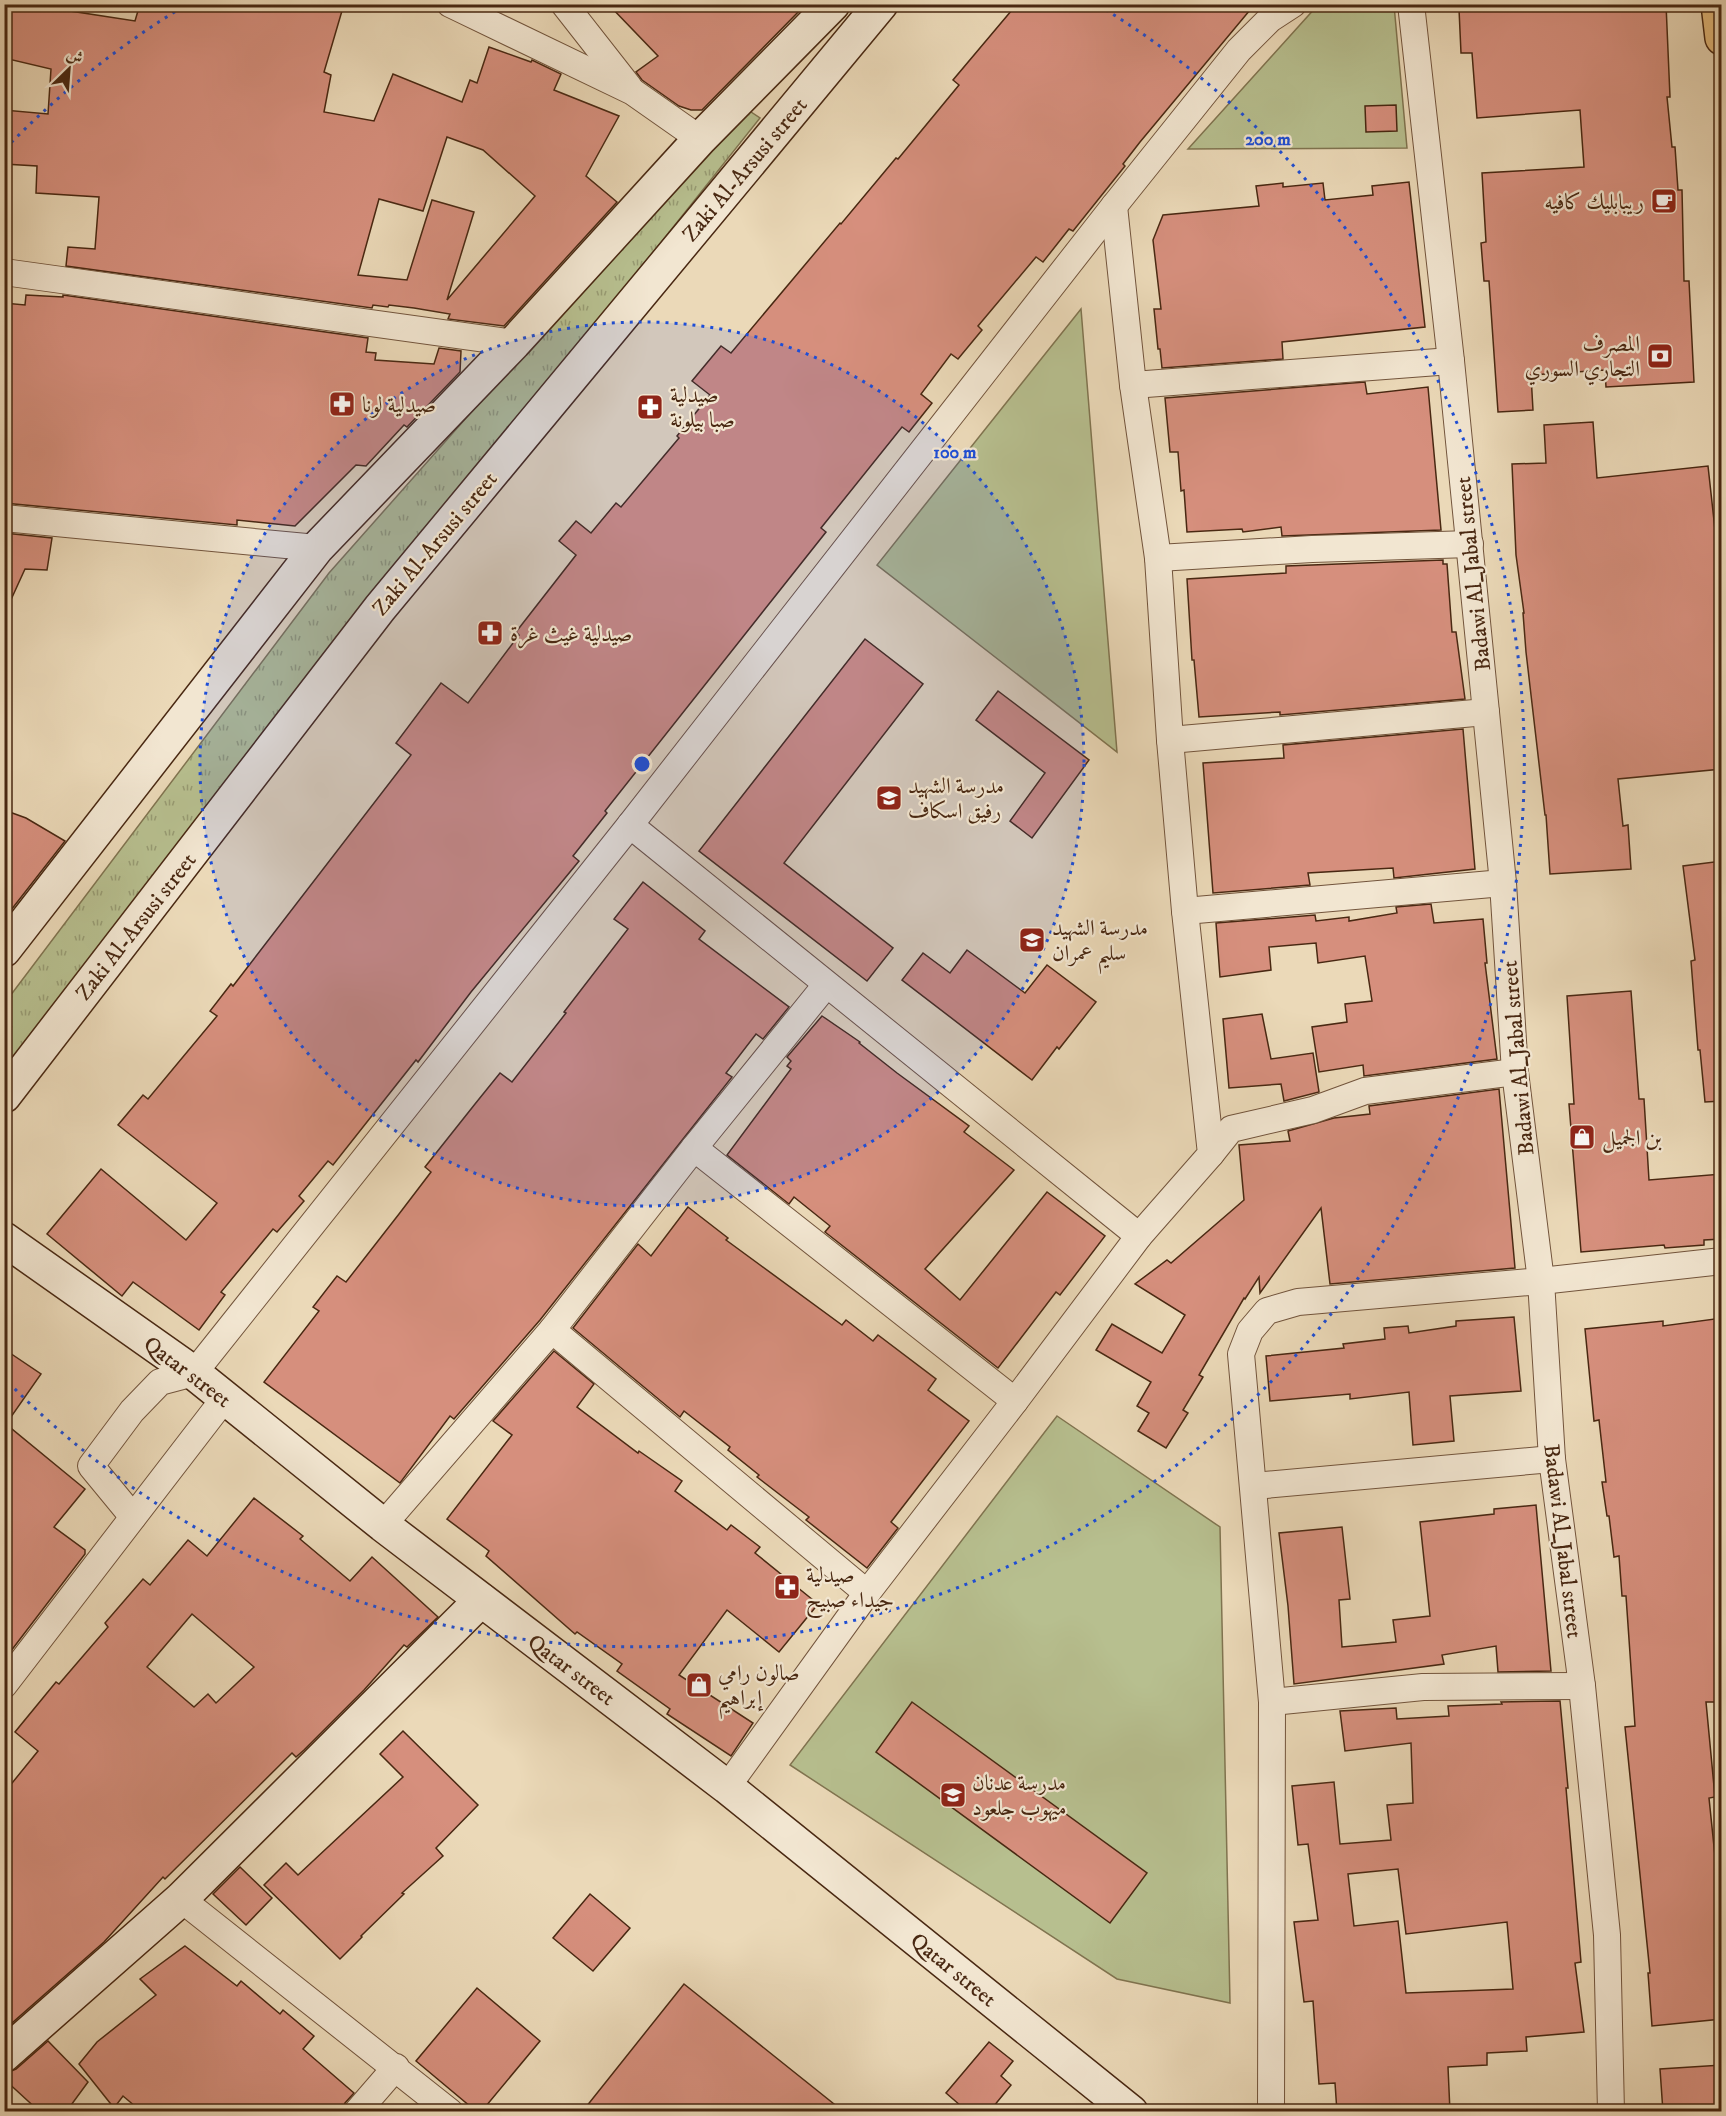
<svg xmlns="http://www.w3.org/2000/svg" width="1726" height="2116" font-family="'IM FELL DW Pica',Amiri,serif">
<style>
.grass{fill:url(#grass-tufts);stroke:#807450;stroke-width:1.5}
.park{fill:#b7bf8f;stroke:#807450;stroke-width:1.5}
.building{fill:#d68f7d;stroke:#492812;stroke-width:1.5;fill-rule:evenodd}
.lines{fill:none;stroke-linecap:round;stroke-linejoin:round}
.street-casing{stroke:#72543c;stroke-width:28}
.secondary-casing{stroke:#492812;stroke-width:36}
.primary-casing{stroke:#492812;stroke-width:36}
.path{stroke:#492812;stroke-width:4;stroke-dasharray:1.5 3;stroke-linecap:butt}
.street{stroke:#f2e6d1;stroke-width:26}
.secondary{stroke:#f2e6d1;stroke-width:33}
.primary{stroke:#e6bc7c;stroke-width:33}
.ring{fill:none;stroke:#1d4ed8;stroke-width:3;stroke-dasharray:3 6}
.labels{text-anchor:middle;stroke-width:4.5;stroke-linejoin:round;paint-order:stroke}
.street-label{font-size:22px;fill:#492812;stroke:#f2e6d1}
.poi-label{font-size:22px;fill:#492812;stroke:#f2e6d1;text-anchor:start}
.centre{fill:#1d4ed8;stroke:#f2e6d1;stroke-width:3}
.ring-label{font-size:18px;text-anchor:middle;font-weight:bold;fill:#1d4ed8;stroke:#f2e6d1;stroke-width:4.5;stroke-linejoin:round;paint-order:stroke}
</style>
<defs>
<pattern id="grass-tufts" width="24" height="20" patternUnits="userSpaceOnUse" patternTransform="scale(1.5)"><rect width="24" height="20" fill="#b7bf8f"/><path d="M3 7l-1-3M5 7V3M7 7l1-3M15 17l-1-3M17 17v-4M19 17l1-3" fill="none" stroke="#979b73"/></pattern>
</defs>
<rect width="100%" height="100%" fill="#ebd9b8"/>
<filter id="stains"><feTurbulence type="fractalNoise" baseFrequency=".00333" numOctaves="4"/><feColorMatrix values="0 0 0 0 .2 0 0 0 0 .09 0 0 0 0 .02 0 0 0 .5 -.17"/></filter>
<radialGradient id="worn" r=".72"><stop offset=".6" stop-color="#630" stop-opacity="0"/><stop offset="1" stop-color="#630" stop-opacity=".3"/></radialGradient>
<polygon class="grass" points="742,106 760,118 5,1067 4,1004 329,573"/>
<g class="park">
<polygon points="1326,4 1394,5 1407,148 1188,149 1317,6"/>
<polygon points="1081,309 1117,752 877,565"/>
<polygon points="1057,1416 1220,1527 1230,2003 1117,1979 790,1765"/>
</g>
<g class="building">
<path d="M4,4H65L64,10L135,21L140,4H344L324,72L331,75L324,112L374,121L393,74L462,102L470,80L477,83L489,47L531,62L532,60L561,74L554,90L619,116L586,176L617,202L504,326L448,319L450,314L414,308L389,305L388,307L373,305L372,308L66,266L68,247L95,249L99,197L36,193L37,166L4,164V110L48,114L51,69L4,58ZM447,137L483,150L535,196L447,300L474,212L432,200L407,280L358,275L379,199L423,211Z"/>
<polygon points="608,4 806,4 702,110 691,110 679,106 642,80 636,72 658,56"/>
<polygon points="1017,4 1255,4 1140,142 1123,164 1125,166 1073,231 1069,229 1043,262 1036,257 978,326 982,330 958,359 951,354 921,394 932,403 909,432 902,427 821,528 826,532 605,811 607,813 573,856 579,861 471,992 418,1062 416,1060 333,1165 328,1161 299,1196 304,1201 277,1232 273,1229 221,1292 225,1295 199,1330 133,1282 122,1296 47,1234 101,1169 186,1240 217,1203 118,1125 143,1095 148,1099 217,1016 210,1011 231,984 233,986 411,755 396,743 441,683 468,703 519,635 516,632 576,555 559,541 576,521 591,533 616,503 621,507 679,438 677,436 710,395 692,381 721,346 731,353 840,223 841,224 896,158 898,159 959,85 953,80"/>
<polygon points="1558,4 1666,4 1670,97 1667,97 1672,147 1675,147 1678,190 1682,190 1684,281 1689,281 1694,382 1606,387 1605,370 1531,375 1533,410 1498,412 1489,281 1484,281 1481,243 1486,242 1482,173 1584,167 1580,110 1477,118 1472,53 1461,53 1459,9"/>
<polygon points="1396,105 1397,131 1366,132 1365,106"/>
<polygon points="1409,182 1425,327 1282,342 1283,359 1162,368 1160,349 1158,349 1154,309 1161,309 1153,240 1163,215 1259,206 1256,186 1283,183 1283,187 1323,183 1325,200 1373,195 1372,186"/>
<polygon points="26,295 63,297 63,295 368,338 366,352 376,353 375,360 434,364 439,348 461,351 460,372 407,427 404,425 366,466 356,465 295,526 237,520 237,525 4,503 4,303 25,305"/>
<polygon points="1365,382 1367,394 1428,387 1441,530 1282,536 1281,527 1243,532 1242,529 1187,532 1184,490 1181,491 1178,452 1170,452 1165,398"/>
<polygon points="1593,422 1597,478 1708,466 1719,566 1722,566 1722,769 1618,779 1623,826 1628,825 1631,869 1550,874 1546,815 1545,815 1526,652 1523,613 1524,613 1516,555 1512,464 1546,463 1544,425"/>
<polygon points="4,533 52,538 47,570 25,569 4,615"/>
<polygon points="1443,560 1443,564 1447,564 1452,632 1456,632 1465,699 1280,715 1280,712 1199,717 1194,660 1192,660 1187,579 1286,573 1286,566"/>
<polygon points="865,639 923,684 784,863 893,948 867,981 699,851"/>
<polygon points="998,691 1089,760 1032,838 1010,821 1045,773 976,720"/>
<polygon points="1463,729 1475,869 1394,878 1393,868 1308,873 1310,885 1213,893 1203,763 1284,758 1283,745"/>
<polygon points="4,810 26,818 65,841 4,919"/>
<polygon points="1722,861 1722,1101 1705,1102 1700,1050 1698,1050 1691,961 1695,960 1683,866"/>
<polygon points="643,882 705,931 699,939 789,1007 763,1039 756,1034 726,1073 732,1077 540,1320 454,1419 450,1416 400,1483 264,1382 319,1311 313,1307 337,1276 346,1282 399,1214 431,1172 425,1167 475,1104 500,1073 512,1082 566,1013 564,1012 628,929 614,919"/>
<polygon points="1431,904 1434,923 1483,919 1487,963 1485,963 1497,1059 1364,1076 1363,1065 1319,1072 1312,1027 1347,1022 1345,1004 1372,1001 1365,956 1318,963 1316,943 1269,947 1271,970 1220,977 1216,923 1315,915 1316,921 1349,917 1349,921 1397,913 1396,907"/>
<polygon points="967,950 1025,993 1047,965 1096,1002 1059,1049 1057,1047 1032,1080 902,980 923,953 950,973"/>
<polygon points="1631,991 1639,1099 1644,1099 1649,1180 1722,1174 1722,1239 1704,1240 1704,1245 1665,1248 1664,1245 1581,1252 1569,1104 1574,1104 1567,996"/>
<polygon points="1262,1014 1271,1059 1313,1053 1319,1092 1284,1101 1281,1084 1229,1088 1223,1019"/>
<polygon points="822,1016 860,1042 859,1043 897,1073 969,1126 964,1132 1014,1170 925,1269 960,1300 1047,1192 1105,1236 1060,1295 1056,1292 998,1368 825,1232 830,1226 794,1197 789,1204 727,1155 791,1069 787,1066 791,1061 787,1057"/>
<polygon points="1499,1089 1515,1268 1330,1284 1321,1208 1260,1293 1259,1277 1245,1299 1244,1298 1199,1375 1203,1377 1183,1410 1188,1413 1166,1448 1138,1431 1149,1413 1137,1406 1151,1382 1096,1350 1112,1324 1162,1353 1185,1315 1135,1284 1167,1260 1171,1263 1244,1200 1239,1145 1290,1141 1288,1131 1334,1118 1370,1114 1369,1106"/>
<polygon points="688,1207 728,1238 726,1240 842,1325 846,1320 873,1341 878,1335 936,1379 928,1390 969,1421 891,1522 898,1528 867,1568 806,1520 809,1517 757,1477 759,1475 728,1450 730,1447 684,1411 680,1417 573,1328 638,1244 651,1256"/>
<polygon points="1514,1317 1521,1391 1450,1396 1454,1441 1413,1445 1409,1392 1350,1399 1350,1394 1270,1401 1266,1356 1344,1348 1343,1344 1385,1339 1384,1328 1408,1326 1409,1333 1456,1326 1456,1321"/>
<polygon points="1722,1318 1722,1702 1706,1702 1715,1797 1709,1798 1719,1895 1722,1894 1722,2019 1652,2026 1648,1973 1650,1973 1625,1727 1635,1726 1626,1596 1622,1596 1619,1556 1614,1557 1609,1516 1607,1516 1602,1482 1606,1482 1599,1420 1594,1421 1585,1329 1663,1321 1663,1326"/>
<polygon points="4,1349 41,1374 6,1424 85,1489 54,1527 85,1550 85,1554 4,1660"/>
<polygon points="554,1351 594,1384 577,1407 638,1453 639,1451 682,1481 675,1491 727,1530 731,1525 760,1547 755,1553 818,1604 779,1652 727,1610 679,1675 753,1723 731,1756 667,1714 670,1709 617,1671 622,1664 577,1632 575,1634 486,1556 489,1551 447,1519 512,1435 493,1421"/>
<path d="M254,1498L303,1536L300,1539L350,1581L372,1557L438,1617L407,1647L404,1645L364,1690L304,1750L296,1757L292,1753L165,1879L163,1877L104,1942L4,2030V1793L38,1751L15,1732L56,1682L59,1684L108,1627L105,1623L143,1579L150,1585L188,1540L207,1556ZM192,1614L254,1667L216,1703L208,1694L194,1707L147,1667Z"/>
<polygon points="1536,1505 1551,1671 1498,1672 1496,1646 1442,1655 1444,1664 1294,1684 1288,1606 1279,1533 1342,1527 1350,1599 1339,1600 1342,1647 1396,1642 1393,1620 1430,1616 1420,1522 1494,1514 1494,1509"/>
<path d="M1560,1701L1568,1788H1566L1581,1962L1575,1963L1584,2032L1526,2037L1527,2051L1487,2053V2065L1448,2067L1450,2112H1337L1335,2083L1319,2084L1313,2001L1304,2002L1294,1922L1318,1920L1308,1844L1298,1845L1292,1786L1334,1782L1340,1844L1391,1840L1387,1805L1413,1803L1411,1743L1345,1751L1340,1711L1396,1708L1397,1719L1449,1716L1448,1706L1502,1704L1501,1702ZM1398,1869L1406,1934L1507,1922L1513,1989L1406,1993L1398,1921L1354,1926L1348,1874Z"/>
<polygon points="912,1702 1147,1873 1110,1923 876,1752"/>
<polygon points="403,1731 478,1805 436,1848 443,1856 402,1893 404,1894 361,1936 362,1937 340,1959 264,1885 286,1863 298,1875 403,1777 380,1754"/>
<polygon points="240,1867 272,1898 246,1925 213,1894"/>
<polygon points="590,1894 630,1928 593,1971 553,1938"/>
<polygon points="185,1946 237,1986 241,1981 280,2014 283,2010 314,2036 303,2049 354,2093 345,2103 342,2112 142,2112 123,2096 114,2108 79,2064 97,2042 156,1995 140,1979"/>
<polygon points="684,1984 844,2112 582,2112"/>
<polygon points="477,1988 540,2041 481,2112 477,2112 416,2061"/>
<polygon points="48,2041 88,2082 66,2112 40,2112 4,2079 4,2074 16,2069"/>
<polygon points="989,2042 1013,2061 1001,2076 1011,2085 989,2112 968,2112 946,2093"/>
<polygon points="1722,2065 1722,2112 1663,2112 1660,2069"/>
</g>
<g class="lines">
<defs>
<g id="street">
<polyline points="450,4 633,92 700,139"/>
<polyline points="564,4 629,87"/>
<polyline points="1411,4 1451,361 1503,883 1515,1072 1541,1281 1552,1459 1582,1686 1607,1935 1611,2112"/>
<polyline points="4,272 514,343"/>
<polyline points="1133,385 1451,361"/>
<polyline points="4,518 317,548"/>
<polyline points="1158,558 1312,549 1470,544"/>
<polyline points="1170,740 1486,712"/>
<polyline points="630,825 1139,1236"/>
<polyline points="1185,911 1503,883"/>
<polyline points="694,1148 1015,1401"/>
<polyline points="1211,1154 1231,1129 1313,1110 1365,1091 1515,1072"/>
<polyline points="552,1330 867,1593"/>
<polyline points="1254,1486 1552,1459"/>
<polyline points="133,1517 91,1466 132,1411 160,1382 194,1373 630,825 1114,206 1239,50 1270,19 1293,4"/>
<polyline points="383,1525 552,1330 694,1148 826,985"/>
<polyline points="4,1685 224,1399"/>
<polyline points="1272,1702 1423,1687 1582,1686"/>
<polyline points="727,1787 867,1593 1015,1401 1139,1236 1211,1154 1185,911 1170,740 1158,558 1133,385 1114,206"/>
<polyline points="181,1899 450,2112"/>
<polyline points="357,2112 396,2067"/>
<polyline points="1271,2112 1272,1702 1241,1354 1250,1331 1267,1311 1298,1302 1541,1281 1722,1261"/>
</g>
<g id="secondary">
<polyline points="4,950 317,548 514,343 700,139 833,4"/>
<polyline points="4,1096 380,608 881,4"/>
<polyline points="4,1239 194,1373 383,1525 727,1787 1131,2112"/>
<polyline points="4,2055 181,1899 481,1600"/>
</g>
<polyline id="primary" points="1718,4 1722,38"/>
</defs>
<use href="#street" class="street-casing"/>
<use href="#secondary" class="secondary-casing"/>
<use href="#primary" class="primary-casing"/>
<polyline class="path" points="1722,405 1717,405 1722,456"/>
<use href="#street" class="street"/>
<use href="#secondary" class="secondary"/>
<use href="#primary" class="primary"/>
</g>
<circle cx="642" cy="764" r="442" fill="#1d4ed8" fill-opacity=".12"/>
<g class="ring">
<circle cx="642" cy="764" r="442"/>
<path d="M5 149A885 885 0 0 1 186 5M1098 5A885 885 0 1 1 5 1379"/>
</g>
<defs>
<symbol id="cafe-square" viewBox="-11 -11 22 22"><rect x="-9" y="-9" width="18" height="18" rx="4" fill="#8f2418" stroke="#f2e6d1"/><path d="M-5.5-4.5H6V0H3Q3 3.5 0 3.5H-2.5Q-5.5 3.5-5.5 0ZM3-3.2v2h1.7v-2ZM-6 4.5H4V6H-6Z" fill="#fff"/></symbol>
<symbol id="bank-square" viewBox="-11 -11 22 22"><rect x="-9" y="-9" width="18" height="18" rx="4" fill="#8f2418" stroke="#f2e6d1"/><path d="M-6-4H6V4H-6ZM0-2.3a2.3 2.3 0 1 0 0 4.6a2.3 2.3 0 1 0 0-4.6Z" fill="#fff"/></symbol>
<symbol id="pharmacy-square" viewBox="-11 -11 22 22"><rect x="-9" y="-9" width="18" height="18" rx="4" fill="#8f2418" stroke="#f2e6d1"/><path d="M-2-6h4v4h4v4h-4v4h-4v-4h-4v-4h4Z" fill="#fff"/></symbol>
<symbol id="school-square" viewBox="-11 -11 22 22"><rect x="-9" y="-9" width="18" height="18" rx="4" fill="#8f2418" stroke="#f2e6d1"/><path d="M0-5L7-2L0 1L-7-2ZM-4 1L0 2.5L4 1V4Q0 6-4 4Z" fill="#fff"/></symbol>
<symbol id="shop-square" viewBox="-11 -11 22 22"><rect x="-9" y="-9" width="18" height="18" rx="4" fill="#8f2418" stroke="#f2e6d1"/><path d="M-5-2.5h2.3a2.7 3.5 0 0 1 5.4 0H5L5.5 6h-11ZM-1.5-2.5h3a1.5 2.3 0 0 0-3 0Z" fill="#fff"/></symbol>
</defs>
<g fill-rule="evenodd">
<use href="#cafe-square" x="1649" y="186" width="30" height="30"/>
<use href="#bank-square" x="1645" y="341" width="30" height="30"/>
<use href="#pharmacy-square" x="327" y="389" width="30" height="30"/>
<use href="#pharmacy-square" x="635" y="392" width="30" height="30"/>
<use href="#pharmacy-square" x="475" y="618" width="30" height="30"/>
<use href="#school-square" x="874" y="783" width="30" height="30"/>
<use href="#school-square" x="1017" y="925" width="30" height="30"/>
<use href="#shop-square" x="1567" y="1122" width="30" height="30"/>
<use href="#pharmacy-square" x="772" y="1572" width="30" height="30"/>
<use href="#shop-square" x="684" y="1670" width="30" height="30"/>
<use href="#school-square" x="938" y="1780" width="30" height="30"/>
</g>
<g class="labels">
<g class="street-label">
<text transform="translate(744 169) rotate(-50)" y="8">Zaki Al-Arsusi street</text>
<text transform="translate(434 543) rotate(-50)" y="8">Zaki Al-Arsusi street</text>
<text transform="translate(1472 574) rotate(-96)" y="8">Badawi Al_Jabal street</text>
<text transform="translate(135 926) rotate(-52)" y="8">Zaki Al-Arsusi street</text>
<text transform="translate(1517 1058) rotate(-95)" y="8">Badawi Al_Jabal street</text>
<text transform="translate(188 1371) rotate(37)" y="8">Qatar street</text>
<text transform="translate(1564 1541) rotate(83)" y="8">Badawi Al_Jabal street</text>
<text transform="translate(572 1669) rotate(37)" y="8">Qatar street</text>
<text transform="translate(954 1969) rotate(39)" y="8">Qatar street</text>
</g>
<g class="poi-label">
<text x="1644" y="209" text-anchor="end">ريبابليك كافيه</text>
<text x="1640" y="351" text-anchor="end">المصرف<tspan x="1640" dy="25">التجاري السوري</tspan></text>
<text x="670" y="402">صيدلية<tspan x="670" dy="25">صبا بيلونة</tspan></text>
<text x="362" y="412">صيدلية لونا</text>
<text x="510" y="641">صيدلية غيث غرة</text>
<text x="908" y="793">مدرسة الشهيد<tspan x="908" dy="25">رفيق اسكاف</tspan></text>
<text x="1052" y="935">مدرسة الشهيد<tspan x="1052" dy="25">سليم عمران</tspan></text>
<text x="1602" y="1145">بن الجميل</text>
<text x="806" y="1582">صيدلية<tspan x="806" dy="25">جيداء صبيح</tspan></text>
<text x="718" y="1680">صالون رامي<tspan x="718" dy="25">إبراهيم</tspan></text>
<text x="972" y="1790">مدرسة عدنان<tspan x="972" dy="25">ميهوب جلعود</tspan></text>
</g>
</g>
<circle cx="642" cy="764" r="9" class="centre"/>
<g class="ring-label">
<text x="1268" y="145">200 m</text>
<text x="955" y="458">100 m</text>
</g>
<rect width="1726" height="2116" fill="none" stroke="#ebd9b8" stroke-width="24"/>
<rect x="6" y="6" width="1714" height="2104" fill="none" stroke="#492812" stroke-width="3"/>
<rect x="12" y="12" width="1702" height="2092" fill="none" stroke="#492812" stroke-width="1.5"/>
<g transform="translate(69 69) rotate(25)" stroke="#f2e6d1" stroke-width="4.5" paint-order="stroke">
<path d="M0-4.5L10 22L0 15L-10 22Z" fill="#492812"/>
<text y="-9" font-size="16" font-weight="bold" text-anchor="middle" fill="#492812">ش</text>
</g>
<rect width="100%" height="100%" filter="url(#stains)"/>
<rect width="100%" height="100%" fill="url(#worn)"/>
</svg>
